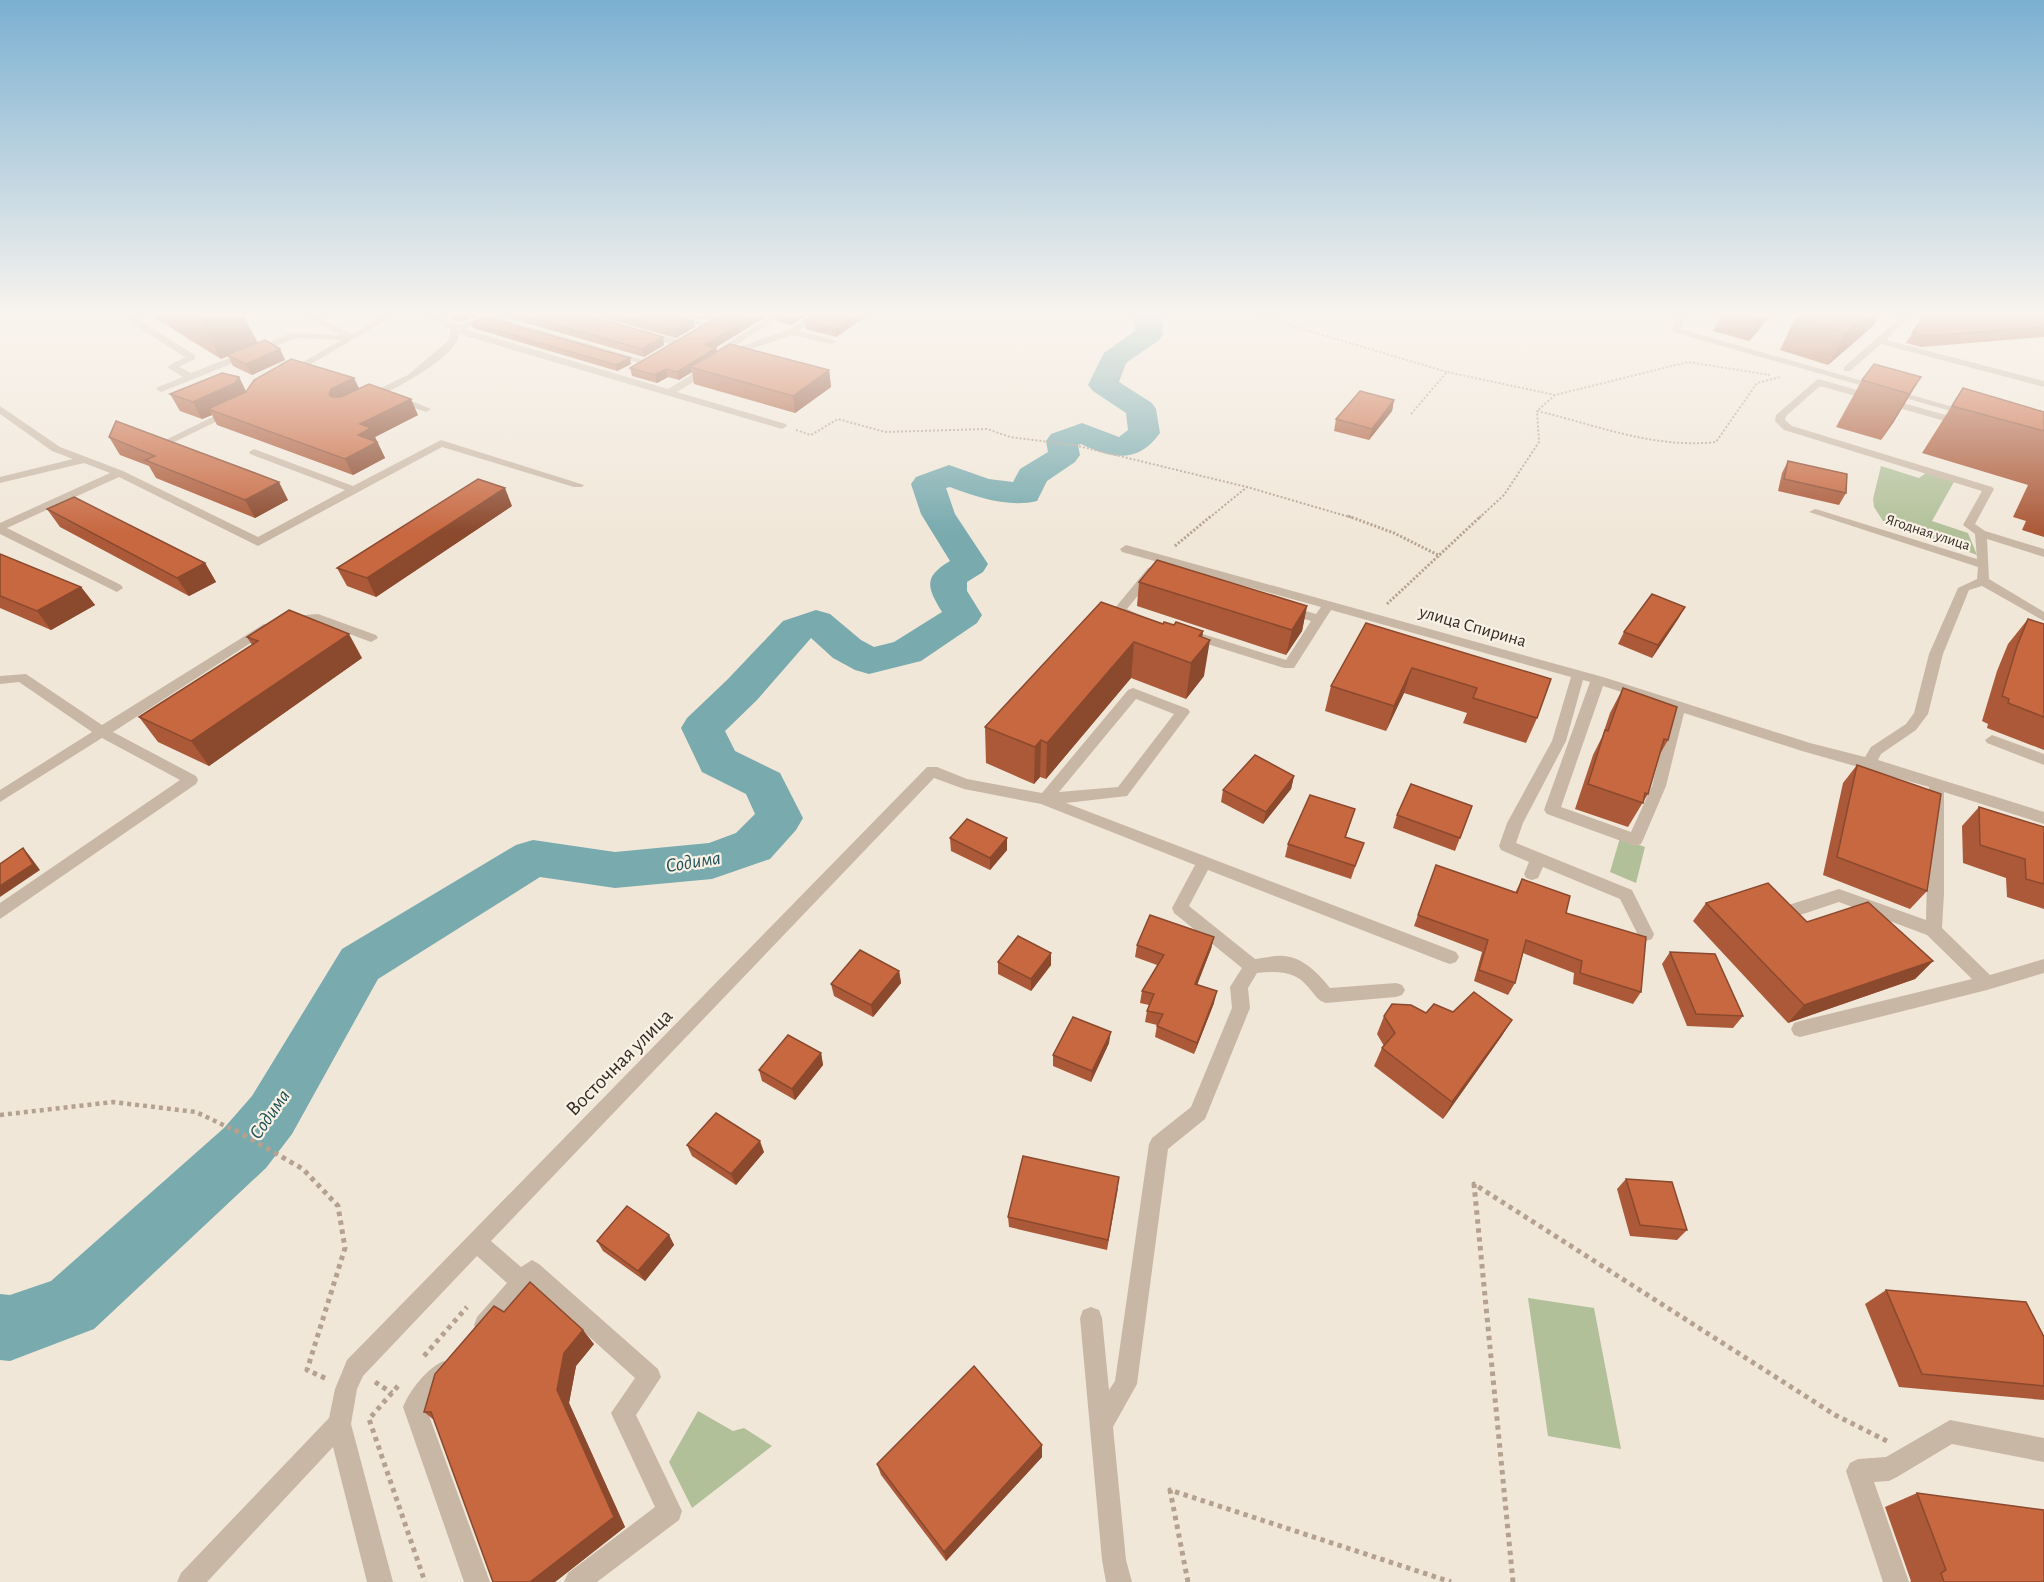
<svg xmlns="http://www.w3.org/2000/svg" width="2044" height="1582" font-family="'Alegreya Sans',sans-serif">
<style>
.green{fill:#b1c099}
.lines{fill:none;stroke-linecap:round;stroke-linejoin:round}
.river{fill:#78aaae;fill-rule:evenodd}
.path-far3{stroke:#b5a18f;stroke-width:2;stroke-dasharray:2 2;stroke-linecap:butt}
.path-far2{stroke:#b5a18f;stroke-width:3;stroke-dasharray:2 2;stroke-linecap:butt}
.path-far1{stroke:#b5a18f;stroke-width:4.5;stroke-dasharray:4 4;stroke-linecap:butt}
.path{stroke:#b5a18f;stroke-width:5;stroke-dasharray:4.5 4.5;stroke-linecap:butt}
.minor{fill:#c9b7a5;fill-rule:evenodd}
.wall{fill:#ab5938}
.shaded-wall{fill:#8b492e}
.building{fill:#c76841;stroke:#8b492e;stroke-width:1.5}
.labels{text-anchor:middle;stroke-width:4.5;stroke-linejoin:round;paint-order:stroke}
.far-street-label{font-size:15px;fill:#352c26;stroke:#f9f1e5}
.street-label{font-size:18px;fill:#352c26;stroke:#f9f1e5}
.water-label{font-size:20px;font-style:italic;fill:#1c5056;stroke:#f9f1e5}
.near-street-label{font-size:21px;fill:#352c26;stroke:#f9f1e5}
</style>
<rect width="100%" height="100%" fill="#f1e7d9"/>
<g class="green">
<polygon points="1881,466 1919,478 1926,473 1955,480 1932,521 1968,533 1977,555 1883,521 1874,507 1873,499"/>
<polygon points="1620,838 1645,847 1636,883 1610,872"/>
<polygon points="1528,1298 1594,1308 1621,1449 1548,1436"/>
<polygon points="698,1411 733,1431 744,1428 772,1446 692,1508 669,1462"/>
</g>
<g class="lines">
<path class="river" d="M1136,312H1162L1163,334L1159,340L1126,363L1119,382L1152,403L1156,409L1160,433C1138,464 1112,459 1081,444L1078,445L1080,455L1075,462L1047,481L1037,501C1009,508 976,497 950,487L946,488L955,514L988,564L983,572L967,582V591L982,615L977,623L921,661L869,674L855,670L833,658L811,638L757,700L725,731L735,751L780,773L803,818L796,830L770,859L712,879L615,888L540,877L378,979L292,1134L266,1168L94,1329L10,1361L0,1360V1294L10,1295L51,1281L224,1128L252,1096L342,949L516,845L533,840L615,852L709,843L736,833L755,814L746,794L702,772L681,728L687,718L727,680L783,621L816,610L830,614L861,640L874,647L894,642L942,612C927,587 923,577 950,561L921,514L911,484L916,477L949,465L989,479L1013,482L1020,469L1048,452L1046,441L1051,434L1082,423L1119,437L1128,430L1126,413L1093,391L1088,385L1104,353L1135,331Z"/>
<g class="path-far3">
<polyline points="1249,313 1447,372"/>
<path d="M1555,395L1537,411C1597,425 1653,449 1716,442L1757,383L1781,377"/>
<polyline points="1411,414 1447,372 1555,395 1688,362 1770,375"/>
<polyline points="796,430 811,435 838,419 885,432 987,429 1010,437 1074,445 1247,487"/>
<polyline points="1209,518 1247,487 1353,518"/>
<polyline points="1479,518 1504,495 1539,442 1537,411"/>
</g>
<g class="path-far2">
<polyline points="1348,516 1394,533 1440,556"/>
<polyline points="1175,546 1211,516"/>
<polyline points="1387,604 1481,516"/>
</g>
<polyline class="path-far1" points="0,1115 113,1102 196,1112 238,1132"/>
<g class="path">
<polyline points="235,1130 303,1169 338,1206 345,1248 307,1370 327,1379"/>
<polyline points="424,1356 467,1307"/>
<polyline points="375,1382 392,1393"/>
<polyline points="398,1386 369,1419 425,1582"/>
<polyline points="1188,1582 1170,1490 1451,1582"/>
<polyline points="1513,1582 1474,1184 1835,1415 1889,1442"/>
</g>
<g class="minor">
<polygon points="0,312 12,312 0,317"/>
<polygon points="140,312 150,312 139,320 195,355 195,359 179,367 191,373 292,333 339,335 299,312 309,312 352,334 390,312 400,312 292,375 284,373 341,340 296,338 161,392 156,389 158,387 183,377 167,367 185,357 130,322 130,318"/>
<path d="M421,312H431L457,325L494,312H505L496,317L650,362L642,364L488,320L464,329L668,389L736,348L788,330L816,312H826L799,331L837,341L832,344L792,335L742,352L677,392L786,424L787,426L782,429L459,334C457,358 392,390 372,400H364V396L408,375L449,340L450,329Z"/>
<polygon points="652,312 665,312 713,325 708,328 653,314"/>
<polygon points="778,312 788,312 728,350 720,348"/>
<polygon points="1680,312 1688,312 1681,329 1974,413 1965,415 1673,332 1671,330"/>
<polygon points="1907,312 1916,312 1886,340 2044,381 2044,387 1881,344 1850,371 1844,371 1844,367"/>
<polygon points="644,330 681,341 683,343 678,346 641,335 639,333"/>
<path d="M1818,379L1967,421L1968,423L1963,426L1820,386L1786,416L1785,420L1792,426L1992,487L1994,489L1975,524L1985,531L2044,549V557L1987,539L1989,579L2044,612V621L1982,586L1969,590L1943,654L1928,714L1916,730L1881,754L1878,760L2044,812V824L1944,792V894L1942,928L1990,975L2044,959V973L1987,990L1800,1037L1794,1035L1791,1029L1794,1023L1800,1021L1972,979L1927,935L1839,902L1788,919L1782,917L1780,912L1782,907L1839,889L1926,920L1929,787L1802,751L1684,713L1666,786L1643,840L1641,844L1635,846L1547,814L1544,810L1590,682L1583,680L1566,741L1523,823L1516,843L1632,890L1654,934L1652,939L1646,941L1640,939L1620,899L1543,867L1538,878L1532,880L1526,878L1524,874L1529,862L1501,850L1499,846L1507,823L1552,741L1571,677L1331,610L1294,668H1284L1185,637L1184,634L1190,630L1286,660L1311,621L1282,612L1280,609L1286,605L1316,614L1321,607L1122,552L1120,549L1126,545L1603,677L1810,743L1865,757L1871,747L1906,724L1914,713L1929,654L1958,588L1977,579L1978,567L1809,512L1815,509L1819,510L1977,559L1975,534L1963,525L1982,491L1784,430L1775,421L1776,415ZM1603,686L1671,708L1652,786L1631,832L1561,807Z"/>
<polygon points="391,396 399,396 431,409 426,412 391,400"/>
<polygon points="0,406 60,447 123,471 258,537 345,490 250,454 249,452 254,449 353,486 441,440 584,485 582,487 574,487 442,447 258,546 119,477 7,528 121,585 123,588 117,592 0,534 0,523 110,473 84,463 0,483 0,477 73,459 52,451 0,414"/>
<polygon points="229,409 238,411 164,447 155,445"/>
<polygon points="1152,567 1158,571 1127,609 1142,616 1141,619 1136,620 1115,614 1113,611 1115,608 1148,568"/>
<polygon points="318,614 376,635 378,638 371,642 317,622 292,624 286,620 292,616"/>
<polygon points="264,624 269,625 270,628 269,631 113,732 196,776 198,780 196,784 0,919 0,903 180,780 102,738 0,802 0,790 92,732 19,682 0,684 0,676 26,674 102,725"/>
<path d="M1133,688L1188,709L1190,712L1127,796L1066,803L1456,952L1459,957L1456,962L1450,964L1444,962L1208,870L1189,906L1255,959C1264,958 1275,955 1284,956C1303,957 1320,975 1330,988L1396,983L1402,985L1405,990L1402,995L1396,997L1326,1003C1318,1001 1314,994 1309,988C1295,970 1277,971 1257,973L1248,988L1250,1008L1205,1119L1168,1149L1137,1384L1113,1427L1126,1560L1132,1582H1106L1102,1560L1080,1318L1083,1310L1091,1307L1099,1310L1102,1318L1109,1390L1115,1381L1149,1144L1152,1138L1191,1107L1232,1008L1230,987L1242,968L1174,913L1172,908L1195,865L1041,804L964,789L934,778L491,1241L521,1267L532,1260L539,1264L658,1369L661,1377L636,1415L682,1511L679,1520L597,1582H564L568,1573L655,1507L611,1413L635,1378L533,1286L493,1333L485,1336L477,1333L474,1325L477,1317L507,1283L477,1256L363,1376L357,1389L351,1424L393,1582H367L333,1447L207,1582H177L181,1573L329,1418L335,1389L347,1360L927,767H937L967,779L1042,793L1128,690ZM1136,699L1174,714L1118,787L1059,792Z"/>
<polygon points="1992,735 2044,754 2044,765 1987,743 1985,740"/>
<path d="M444,1361L452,1364L455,1372L452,1380L427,1410L490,1582H464L403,1407C409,1391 428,1367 444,1361Z"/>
<polygon points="1950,1420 2044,1438 2044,1462 1952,1444 1897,1477 1889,1481 1874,1482 1909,1582 1883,1582 1846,1471 1850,1463 1858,1459 1886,1457"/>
</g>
</g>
<g class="wall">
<polygon points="150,312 242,312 258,343 280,349 285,360 252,375 233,366 228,356 221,359 152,316"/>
<polygon points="443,312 488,312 459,322 444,314"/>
<polygon points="500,312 577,312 663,337 664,345 644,357 502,316"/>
<polygon points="582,312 663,312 695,327 676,338"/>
<polygon points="673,312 721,312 707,320"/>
<polygon points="774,312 715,348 716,348 717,351 829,370 831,387 795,413 694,384 692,372 679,380 668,377 657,383 632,376 630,368"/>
<polygon points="779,312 812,312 791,325 777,322 775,314"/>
<polygon points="818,312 873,312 836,337 806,329 805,321"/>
<polygon points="1722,312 1774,312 1749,341 1713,331"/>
<polygon points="1964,312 2044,313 2044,337 1921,347 1906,343 1913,332 1963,314"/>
<polygon points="1795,318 1874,325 1828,365 1780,350"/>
<polygon points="471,323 631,364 617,371 473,328"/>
<polygon points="239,377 246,391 354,378 359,388 418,415 375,437 385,458 353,475 217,425 212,415 202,419 180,411 170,394"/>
<polygon points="1921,377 1893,423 1881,440 1836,427 1862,380"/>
<polygon points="1963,388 2044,412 2044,537 2022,530 2026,521 2013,517 2028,485 1922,453"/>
<polygon points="1394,400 1392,411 1369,440 1334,431 1336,419"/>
<polygon points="109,437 288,500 255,518 156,478 149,466 120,455"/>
<polygon points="1788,461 1846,493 1839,505 1778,491 1782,473"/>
<polygon points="512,506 376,597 347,586 337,568"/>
<polygon points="47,509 205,563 216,582 189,596 60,527"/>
<polygon points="0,554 81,587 95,605 51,630 0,608"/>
<polygon points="1139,582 1307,606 1302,631 1286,655 1137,606"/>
<polygon points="1685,607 1678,619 1652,658 1618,644 1624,632"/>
<polygon points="2028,619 2044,624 2044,750 1987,728 1988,724 1982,721 1997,671 2008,644"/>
<polygon points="1366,623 1537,718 1526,743 1463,723 1467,713 1404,693 1386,731 1325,711 1331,686"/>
<polygon points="1163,624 1174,625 1203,631 1202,637 1204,676 1186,699 1131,678 1046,779 1040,777 1034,784 986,763 985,727"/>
<polygon points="247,637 362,658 209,766 158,742 139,717 252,645"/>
<polygon points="1623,688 1668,740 1660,754 1648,794 1628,827 1575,809 1593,755 1602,737 1610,713"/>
<polygon points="1857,765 1927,891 1910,909 1823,875 1843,783"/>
<polygon points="1294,776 1291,789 1263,824 1221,802 1223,790"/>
<polygon points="1472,806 1455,851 1393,828 1397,815"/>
<polygon points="1979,807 2044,827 2044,909 2007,897 2006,878 1963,863 1962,826"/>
<polygon points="1355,809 1346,837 1359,855 1351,879 1285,857 1288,844"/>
<polygon points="950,838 1007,838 1007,850 990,870 951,851"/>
<polygon points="1436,865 1515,893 1522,879 1566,913 1641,992 1633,1004 1573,984 1574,973 1523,953 1515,983 1508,995 1474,981 1482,952 1414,926"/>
<polygon points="1706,903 1807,922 1933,961 1915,979 1788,1023 1693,921"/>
<polygon points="1214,937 1211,949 1197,984 1214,1003 1194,1054 1155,1037 1157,1025 1145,1022 1147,1011 1149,1005 1140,1003 1142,991 1157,965 1135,957 1137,945"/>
<polygon points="1670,952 1743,1016 1733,1028 1687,1026 1662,964"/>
<polygon points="1051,953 1051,965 1031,991 998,974 998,962"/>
<polygon points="899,971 901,983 873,1017 834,996 831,984"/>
<polygon points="1453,1012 1512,1020 1501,1037 1443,1119 1374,1066 1382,1048 1384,1046 1377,1034 1384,1016"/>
<polygon points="1109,1043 1091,1082 1053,1066 1053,1055"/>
<polygon points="821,1053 823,1065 795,1100 762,1081 759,1070"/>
<polygon points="687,1145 764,1152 736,1185 692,1156"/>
<polygon points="1626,1179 1687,1230 1677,1240 1630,1236 1617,1189"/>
<polygon points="1118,1188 1107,1250 1009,1227 1008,1217"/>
<polygon points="669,1235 674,1245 645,1281 603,1251 597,1241"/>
<polygon points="1886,1290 2044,1337 2044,1400 1899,1387 1865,1304"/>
<polygon points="504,1312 594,1344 576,1366 569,1403 625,1527 555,1582 493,1582 434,1420 424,1412"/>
<polygon points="1042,1457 946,1561 881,1475 877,1464"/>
<polygon points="1917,1493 2044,1582 1910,1582 1911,1581 1885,1507"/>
</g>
<g class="shaded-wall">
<polygon points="205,312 242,312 258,344 227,355 228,356 221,359 198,314"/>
<polygon points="464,312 488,312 459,322 457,314"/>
<polygon points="705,312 721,312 707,320"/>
<polygon points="760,312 774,312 706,353 705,345"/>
<polygon points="799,312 812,312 791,325 790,318"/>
<polygon points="861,312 873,312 836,337 836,329"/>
<polygon points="1766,312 1774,312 1749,341 1760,319"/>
<polygon points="1871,312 1882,312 1874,325 1828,365 1845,333"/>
<polygon points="693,319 695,327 676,338 674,330"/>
<polygon points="663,337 664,345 644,357 642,349"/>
<polygon points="716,348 718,356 690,367 692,372 679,380 677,372"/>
<polygon points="280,349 285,360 252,375 246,364"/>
<polygon points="630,358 631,364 617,371 616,365"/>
<polygon points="666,369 668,377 657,383 655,375"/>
<polygon points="829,370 831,387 795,413 793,396"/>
<polygon points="239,377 247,394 208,409 212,415 202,419 193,402"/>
<polygon points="1921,377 1893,423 1881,440 1909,394"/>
<polygon points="354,378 361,394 337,411 329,395 331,389"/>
<polygon points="411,399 418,415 375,437 385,458 353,475 345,459 358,435 360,424"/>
<polygon points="1394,400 1392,411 1369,440 1372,429"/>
<polygon points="279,482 288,500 255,518 245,500"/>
<polygon points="505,488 512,506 376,597 367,578"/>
<polygon points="205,563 216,582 189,596 177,578"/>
<polygon points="81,587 95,605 51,630 37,611"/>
<polygon points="1307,606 1302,631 1286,655 1292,630"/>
<polygon points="1685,607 1678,619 1652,658 1658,645"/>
<polygon points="1203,631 1200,652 1210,640 1204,676 1186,699 1191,663 1199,636"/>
<polygon points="349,634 362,658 209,766 191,741"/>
<polygon points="1134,642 1131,678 1046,779 1047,743"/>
<polygon points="1412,668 1404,693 1386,731 1394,706"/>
<polygon points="1041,740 1040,777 1034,784 1035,747"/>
<polygon points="1294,776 1291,789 1263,824 1266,812"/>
<polygon points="1007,838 1007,850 990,870 990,858"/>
<polygon points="23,848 29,855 40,870 0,897 0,886"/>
<polygon points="1214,937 1211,949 1193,996 1195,984"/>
<polygon points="1051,953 1051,965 1031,991 1031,979"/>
<polygon points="1933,961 1915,979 1788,1023 1804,1005"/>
<polygon points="899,971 901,983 873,1017 871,1005"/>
<polygon points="1217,991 1214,1003 1194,1054 1197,1043"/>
<polygon points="1512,1020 1501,1037 1443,1119 1452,1102"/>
<polygon points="1111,1032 1109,1043 1091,1082 1092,1071"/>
<polygon points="821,1053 823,1065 795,1100 792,1089"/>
<polygon points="760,1141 764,1152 736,1185 731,1174"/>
<polygon points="669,1235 674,1245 645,1281 638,1271"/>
<polygon points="583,1330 594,1344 576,1366 569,1403 625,1527 555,1582 530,1582 557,1390 564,1353"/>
<polygon points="1042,1445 1042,1457 946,1561 944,1552"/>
</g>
<g class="building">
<polygon points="194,312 205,312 198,314"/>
<polygon points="451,312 464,312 457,314"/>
<polygon points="510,312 577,312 663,337 642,349"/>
<polygon points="608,312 663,312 693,319 674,330"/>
<polygon points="726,312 760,312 705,345 716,348 677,372 666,369 655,375 630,368"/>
<polygon points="779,312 799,312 790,318 775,314"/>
<polygon points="818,312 861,312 836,329 805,321"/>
<polygon points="1729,312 1766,312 1760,319"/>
<polygon points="1804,312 1871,312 1845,333 1795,318"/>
<polygon points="1964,312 2040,312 2044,313 2044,327 1927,336 1913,332 1924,316 1967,313"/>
<polygon points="486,317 630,358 616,365 471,323"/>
<polygon points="265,340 280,349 246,364 227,355"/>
<polygon points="730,344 829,370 793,396 690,367"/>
<polygon points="291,359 354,378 331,389 329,395 332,397 341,397 369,384 411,399 360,424 371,428 358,435 377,442 345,459 208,409 246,392 254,380"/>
<polygon points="1874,364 1921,377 1909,394 1862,380"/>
<polygon points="222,373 239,377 235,383 193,402 170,394"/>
<polygon points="1963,388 2044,412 2044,431 1952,406"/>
<polygon points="1360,391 1394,400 1372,429 1336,419"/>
<polygon points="116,421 279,482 245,500 145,460 155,456 109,437"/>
<polygon points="1788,461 1847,474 1846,493 1784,479"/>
<polygon points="478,479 505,488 367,578 337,568"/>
<polygon points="74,497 205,563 177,578 47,509"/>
<polygon points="0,554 81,587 37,611 0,596"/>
<polygon points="1157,560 1307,606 1292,630 1139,582"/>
<polygon points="1652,594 1685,607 1658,645 1624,632"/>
<polygon points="1101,602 1163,624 1164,622 1174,625 1176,622 1203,631 1199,636 1210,640 1191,663 1134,642 1047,743 1041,740 1035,747 985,727"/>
<polygon points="289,610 349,634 191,741 139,717 258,641 247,637"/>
<polygon points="2028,619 2044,624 2044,717 2008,703 2009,699 2002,696 2017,646"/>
<polygon points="1366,623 1551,679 1537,718 1473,698 1477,688 1412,668 1394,706 1331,686"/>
<polygon points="1623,688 1677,707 1668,740 1664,739 1648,794 1645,793 1643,803 1588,784 1605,730 1608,731"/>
<polygon points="1255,755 1294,776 1266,812 1223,790"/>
<polygon points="1857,765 1941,794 1927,891 1837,857"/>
<polygon points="1411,784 1472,806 1460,838 1397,815"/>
<polygon points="1310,795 1355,809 1345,837 1364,843 1355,866 1288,844"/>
<polygon points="1979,807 2044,827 2044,884 2026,879 2025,859 1980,845"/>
<polygon points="967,819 1007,838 990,858 950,838"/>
<polygon points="23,848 33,864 0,886 0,864"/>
<polygon points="1436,865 1517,893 1522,879 1570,896 1566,913 1646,937 1641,992 1580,973 1582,961 1526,940 1515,983 1479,970 1488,940 1418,915"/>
<polygon points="1768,883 1807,922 1868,902 1933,961 1804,1005 1706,903"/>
<polygon points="1150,915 1214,937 1195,984 1217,991 1197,1043 1157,1026 1163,1014 1147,1011 1154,994 1142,991 1164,955 1137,945"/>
<polygon points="1018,936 1051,953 1031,979 998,962"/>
<polygon points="860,950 899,971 871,1005 831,984"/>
<polygon points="1670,952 1715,954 1743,1016 1696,1014"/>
<polygon points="1474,992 1512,1020 1452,1102 1382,1048 1395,1033 1384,1016 1392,1004 1411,1005 1426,1013 1434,1004 1453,1012"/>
<polygon points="1073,1017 1111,1032 1092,1071 1053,1055"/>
<polygon points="788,1035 821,1053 792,1089 759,1070"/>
<polygon points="716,1113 760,1141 731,1174 687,1145"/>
<polygon points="1023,1156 1119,1177 1108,1240 1008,1217"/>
<polygon points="1626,1179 1672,1182 1687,1230 1640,1225"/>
<polygon points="627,1206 669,1235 638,1271 597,1241"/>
<polygon points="530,1282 583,1330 564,1353 557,1390 614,1517 530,1582 493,1582 431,1412 424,1412 435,1374 494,1306 504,1312"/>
<polygon points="1886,1290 2026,1302 2044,1337 2044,1386 1922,1374"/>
<polygon points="974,1366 1042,1445 944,1552 877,1464"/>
<polygon points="1917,1493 2044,1510 2044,1582 1944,1582 1941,1573 1946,1570"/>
</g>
<linearGradient id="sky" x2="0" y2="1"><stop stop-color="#7bb0d1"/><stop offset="0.59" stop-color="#f9f4ee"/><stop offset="1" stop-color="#f9f4ee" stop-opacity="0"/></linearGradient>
<rect width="2044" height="533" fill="url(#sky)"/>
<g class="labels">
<g class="far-street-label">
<text transform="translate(1928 532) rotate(18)" y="5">Ягодная улица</text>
</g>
<g class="street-label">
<text transform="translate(1473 626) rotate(16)" y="6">улица Спирина</text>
</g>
<g class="water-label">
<text transform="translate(693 861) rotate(-9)" y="7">Содима</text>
<text transform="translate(269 1114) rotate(-55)" y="7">Содима</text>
</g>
<g class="near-street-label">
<text transform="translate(619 1062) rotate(-45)" y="7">Восточная улица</text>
</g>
</g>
</svg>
